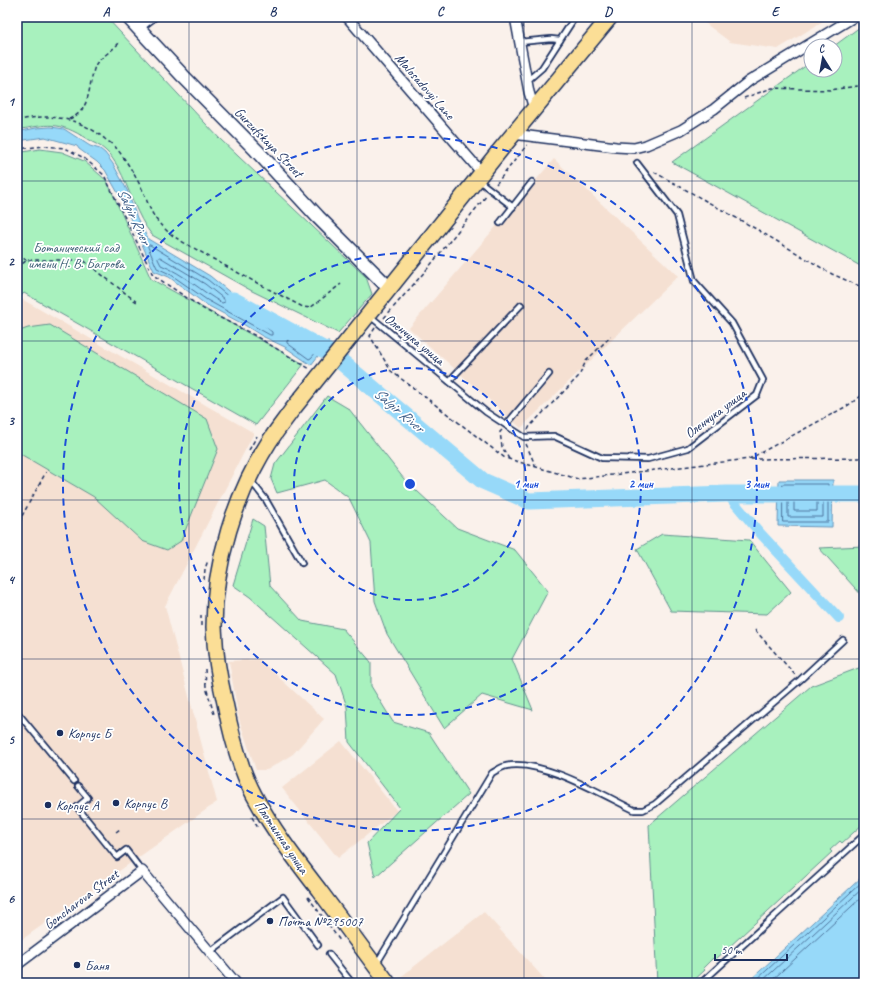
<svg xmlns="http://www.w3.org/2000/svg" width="881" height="1000" font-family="Caveat,sans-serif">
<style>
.built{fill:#f5e0d2}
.green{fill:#a8f1be;stroke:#62908e}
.water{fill:#97d9f9;stroke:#6595bb}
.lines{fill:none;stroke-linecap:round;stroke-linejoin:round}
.shore{stroke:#4d739c;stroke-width:1}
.canal{stroke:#97d9f9;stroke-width:10}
.river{stroke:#97d9f9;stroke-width:17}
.service-casing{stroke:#1b2f5e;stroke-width:8}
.minor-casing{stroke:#1b2f5e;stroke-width:12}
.secondary-casing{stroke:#1b2f5e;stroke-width:16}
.primary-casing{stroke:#1b2f5e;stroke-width:18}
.path{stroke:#1b2f5e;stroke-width:1.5;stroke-dasharray:4 3;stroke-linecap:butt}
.service{stroke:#fff;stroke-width:4.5}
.minor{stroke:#fff;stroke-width:9}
.secondary{stroke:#fff;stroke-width:13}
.primary{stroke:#fbde96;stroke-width:15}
.grid{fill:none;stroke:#1b2f5e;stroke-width:1;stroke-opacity:0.55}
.ring{fill:none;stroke:#1d4ed8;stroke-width:2;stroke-dasharray:7 5}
.poi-dot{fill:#1b2f5e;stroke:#fff;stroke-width:1.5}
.labels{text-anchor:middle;stroke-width:3.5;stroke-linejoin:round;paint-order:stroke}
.street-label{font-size:14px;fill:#1b2f5e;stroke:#fff}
.park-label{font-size:14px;fill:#3e6076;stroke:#fff}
.poi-label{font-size:14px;fill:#1b2f5e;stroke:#fff;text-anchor:start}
.water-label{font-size:15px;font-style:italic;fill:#3a5a85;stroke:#fff}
.centre{fill:#1d4ed8;stroke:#fff;stroke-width:2}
.ring-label{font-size:12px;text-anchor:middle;font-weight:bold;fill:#1d4ed8;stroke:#fff;stroke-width:3.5;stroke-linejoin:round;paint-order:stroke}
.neatline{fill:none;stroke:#1b2f5e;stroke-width:1.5}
.grid-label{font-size:13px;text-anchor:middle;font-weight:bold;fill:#1b2f5e}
</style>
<rect width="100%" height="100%" fill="#faf1eb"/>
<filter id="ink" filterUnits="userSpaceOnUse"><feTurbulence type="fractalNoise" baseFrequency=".025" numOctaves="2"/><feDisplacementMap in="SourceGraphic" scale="8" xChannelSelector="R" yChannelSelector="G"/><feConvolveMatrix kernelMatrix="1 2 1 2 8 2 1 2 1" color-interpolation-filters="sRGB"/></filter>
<g filter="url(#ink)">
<g class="built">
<polygon points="697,17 830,17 778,49 730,42"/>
<polygon points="554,159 678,276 521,428 409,328"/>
<polygon points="20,298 254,433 165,606 217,802 17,943 17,302"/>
<polygon points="259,659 324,719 293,754 267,770 256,770 239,719 229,661"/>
<polygon points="341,741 397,811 338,858 282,788"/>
<polygon points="484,912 548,983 402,983 398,979"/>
</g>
<g class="green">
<path d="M17,17H106L220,139L366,277L372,294L338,333L252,291L152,235C136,216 130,189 118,167C114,161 111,155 105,150C100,145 93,143 87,139C59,121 48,124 17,130Z"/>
<polygon points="864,24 864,268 672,162 811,62 811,70 835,70 835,46 834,46"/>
<polygon points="40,149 62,152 84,161 107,181 151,279 304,364 256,425 24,293 17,300 17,153"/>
<polygon points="50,325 207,419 218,449 181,541 167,550 142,541 94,497 17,452 17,332 28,328"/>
<polygon points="327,396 349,409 404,479 457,528 515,550 548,591 512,659 533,710 482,695 444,728 387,634 375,601 371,543 349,498 325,480 277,493 271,479 275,464"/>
<polygon points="253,519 264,526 270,586 302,621 343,629 371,662 371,686 393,722 429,733 469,794 375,877 367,843 400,808 349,742 347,707 336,674 250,597 233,585"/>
<polygon points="662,534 749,540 791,592 767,614 671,611 637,549"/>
<polygon points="864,546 864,598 819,548"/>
<polygon points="864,666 864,823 842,843 840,841 830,850 832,852 715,960 713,958 703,968 705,970 691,983 657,983 649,825 811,686"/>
</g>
<g class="water">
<polygon points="51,127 64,129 90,146 100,149 105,153 113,164 127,190 137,218 148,239 210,276 277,331 311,344 329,342 311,365 285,347 262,336 243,324 205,304 169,277 154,271 123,202 105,170 97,162 79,149 77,146 45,137 17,141 17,132 36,128"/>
<polygon points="779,480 833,480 832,527 778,526"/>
<polygon points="864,875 864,983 747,983"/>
</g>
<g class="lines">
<g class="shore">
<polygon points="148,245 150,245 208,280 272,332 272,335 270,335 207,300 170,274 157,268 148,247"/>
<path d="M160,257L205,284L224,299L225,302L222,303C201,291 184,274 161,265L158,259Z"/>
<polygon points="290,340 309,347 316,347 318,350 311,358 309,359 287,343 287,341"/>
<rect x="783" y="484" width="45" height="38"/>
<polygon points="789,489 823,489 823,517 788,517 788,491"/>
<polygon points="795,495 817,495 817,511 794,511 794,497"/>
<polyline points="753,983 864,880"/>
<polyline points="760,983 864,887"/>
<polyline points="769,983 864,895"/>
</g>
<polyline class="canal" points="727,494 761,534 839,618"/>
<polyline class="river" points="233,300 332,354 483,481 529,501 727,494 864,494"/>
<defs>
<g id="service">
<polyline points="520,42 551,39 560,40"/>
<polyline points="527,81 542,68 575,17"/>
<polyline points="478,180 513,207"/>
<polyline points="500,223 532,182"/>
<polyline points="370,316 486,412 524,437 554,436 602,458 648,459 688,448 757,395 763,380 732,323 694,281 677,215 637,163"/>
<polyline points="449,381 521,305"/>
<polyline points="506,425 549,374"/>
<polyline points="251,481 266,500 302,563"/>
<polyline points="17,712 74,781"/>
<polyline points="78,786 88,798 77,807 117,857 126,850 142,871"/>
<polyline points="210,952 283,897 318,945"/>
<polyline points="329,954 352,983"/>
<path d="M377,963L492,773C496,771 501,767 506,766C541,758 603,795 634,810H643L655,804L800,680L843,640"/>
<polyline points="701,983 864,835"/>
</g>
<g id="minor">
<polyline points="347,17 482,173"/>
<polyline points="515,17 529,92 534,109"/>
<polyline points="138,28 152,17"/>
<polyline points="513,134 616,147 634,148 646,145 681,130 714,109 749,81 854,17"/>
<polyline points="17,965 142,871 236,983"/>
</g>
<polyline id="secondary" points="128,17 183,76 256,150 318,217 389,288"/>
<path id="primary" d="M388,983C365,952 342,921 319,890C296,860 272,829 254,795C239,767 231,734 225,703C219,678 215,653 214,627C214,562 235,496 269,442C276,431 284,421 292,410L501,149L610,17"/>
</defs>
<use href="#service" class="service-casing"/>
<use href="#minor" class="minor-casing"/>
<use href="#secondary" class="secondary-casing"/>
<use href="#primary" class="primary-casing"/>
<g class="path">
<polyline points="744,98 772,88 830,90 864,85"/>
<path d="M69,119C93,110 87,84 96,64C98,60 115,48 119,43"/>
<path d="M17,121C49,112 80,118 105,139C109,142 114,145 117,149C126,160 133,172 140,185C149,202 149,215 165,229C176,240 193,247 206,255C238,273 270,290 303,307L310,308L341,284"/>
<polyline points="17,149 44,146 65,148 84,158 104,175 153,275 205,310 254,335 310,369"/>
<polyline points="654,172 758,230 832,274 864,288"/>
<polyline points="496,184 527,145"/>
<polyline points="17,256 27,260"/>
<polyline points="17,268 27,260 83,260 138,303"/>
<polyline points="384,318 428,268 487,195"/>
<polyline points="375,328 370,336 391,371 505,458 578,479 749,459 847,406 864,394"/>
<polyline points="502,430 500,432 502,447 509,459"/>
<polyline points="528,430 530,426 579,376 586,361 611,336"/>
<polyline points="526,444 536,467"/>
<polyline points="249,450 257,436"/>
<polyline points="751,459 864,458"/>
<polyline points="17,490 22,516 17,530"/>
<polyline points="22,516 46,472"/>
<polyline points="204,580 205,569 208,560"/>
<polyline points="201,626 201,614"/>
<polyline points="755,630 796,676"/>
<polyline points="205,669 206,687 214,714"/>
<polyline points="252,817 258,828"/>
<polyline points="116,832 120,829"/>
<polyline points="308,897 341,942"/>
</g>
<use href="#service" class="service"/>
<use href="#minor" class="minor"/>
<use href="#secondary" class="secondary"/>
<use href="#primary" class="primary"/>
</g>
</g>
<path class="grid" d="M189,17V983M357,17V983M524,17V983M692,17V983M17,181H864M17,341H864M17,500H864M17,659H864M17,819H864"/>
<g class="ring">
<circle cx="410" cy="484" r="116"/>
<circle cx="410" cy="484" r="231"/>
<circle cx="410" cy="484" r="347"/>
</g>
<g class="poi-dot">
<circle cx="60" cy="733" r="4"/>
<circle cx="116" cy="803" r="4"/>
<circle cx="48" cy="805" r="4"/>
<circle cx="270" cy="921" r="4"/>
<circle cx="77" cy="965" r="4"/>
</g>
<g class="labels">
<g class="street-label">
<text transform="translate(425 86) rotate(49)" y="5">Malosadovyi Lane</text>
<text transform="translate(269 142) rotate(46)" y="5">Gurzufskaya Street</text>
<text transform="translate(415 339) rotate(39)" y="5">Оленчука улица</text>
<text transform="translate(715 413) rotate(-37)" y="5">Оленчука улица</text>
<text transform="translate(282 837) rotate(56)" y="5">Плотинная улица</text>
<text transform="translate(81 899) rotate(-37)" y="5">Goncharova Street</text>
</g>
<g class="park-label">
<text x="76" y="252">Ботанический сад<tspan x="76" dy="16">имени Н. В. Багрова</tspan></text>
</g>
<g class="poi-label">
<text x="68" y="738">Корпус Б</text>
<text x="124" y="808">Корпус В</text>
<text x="56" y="810">Корпус А</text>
<text x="278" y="926">Почта №295007</text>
<text x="85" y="970">Баня</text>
</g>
<g class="water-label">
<text transform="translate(134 216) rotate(65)" y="5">Salgir River</text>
<text transform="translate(399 410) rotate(40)" y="5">Salgir River</text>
</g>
</g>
<circle cx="410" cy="484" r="6" class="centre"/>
<g class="ring-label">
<text x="526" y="488">1 мин</text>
<text x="641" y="488">2 мин</text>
<text x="757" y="488">3 мин</text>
</g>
<rect width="881" height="1000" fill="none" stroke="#fff" stroke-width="44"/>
<g transform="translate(823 58) rotate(349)"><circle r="19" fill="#ffffff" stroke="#a4acbf"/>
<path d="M0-3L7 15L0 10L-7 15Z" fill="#1b2f5e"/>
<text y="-6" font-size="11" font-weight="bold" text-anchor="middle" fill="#1b2f5e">С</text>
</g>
<path d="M715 954v6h72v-6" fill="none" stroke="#1b2f5e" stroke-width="2"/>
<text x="721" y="954" font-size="12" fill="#1b2f5e" stroke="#ffffff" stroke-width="3" paint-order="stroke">50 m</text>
<rect x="22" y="22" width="837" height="956" class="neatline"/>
<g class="grid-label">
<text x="106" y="16">A</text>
<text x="273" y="16">B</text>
<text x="440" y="16">C</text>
<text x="608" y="16">D</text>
<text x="775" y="16">E</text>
<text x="11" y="106">1</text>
<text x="11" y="266">2</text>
<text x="11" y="425">3</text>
<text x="11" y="584">4</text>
<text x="11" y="744">5</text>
<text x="11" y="903">6</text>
</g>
</svg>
